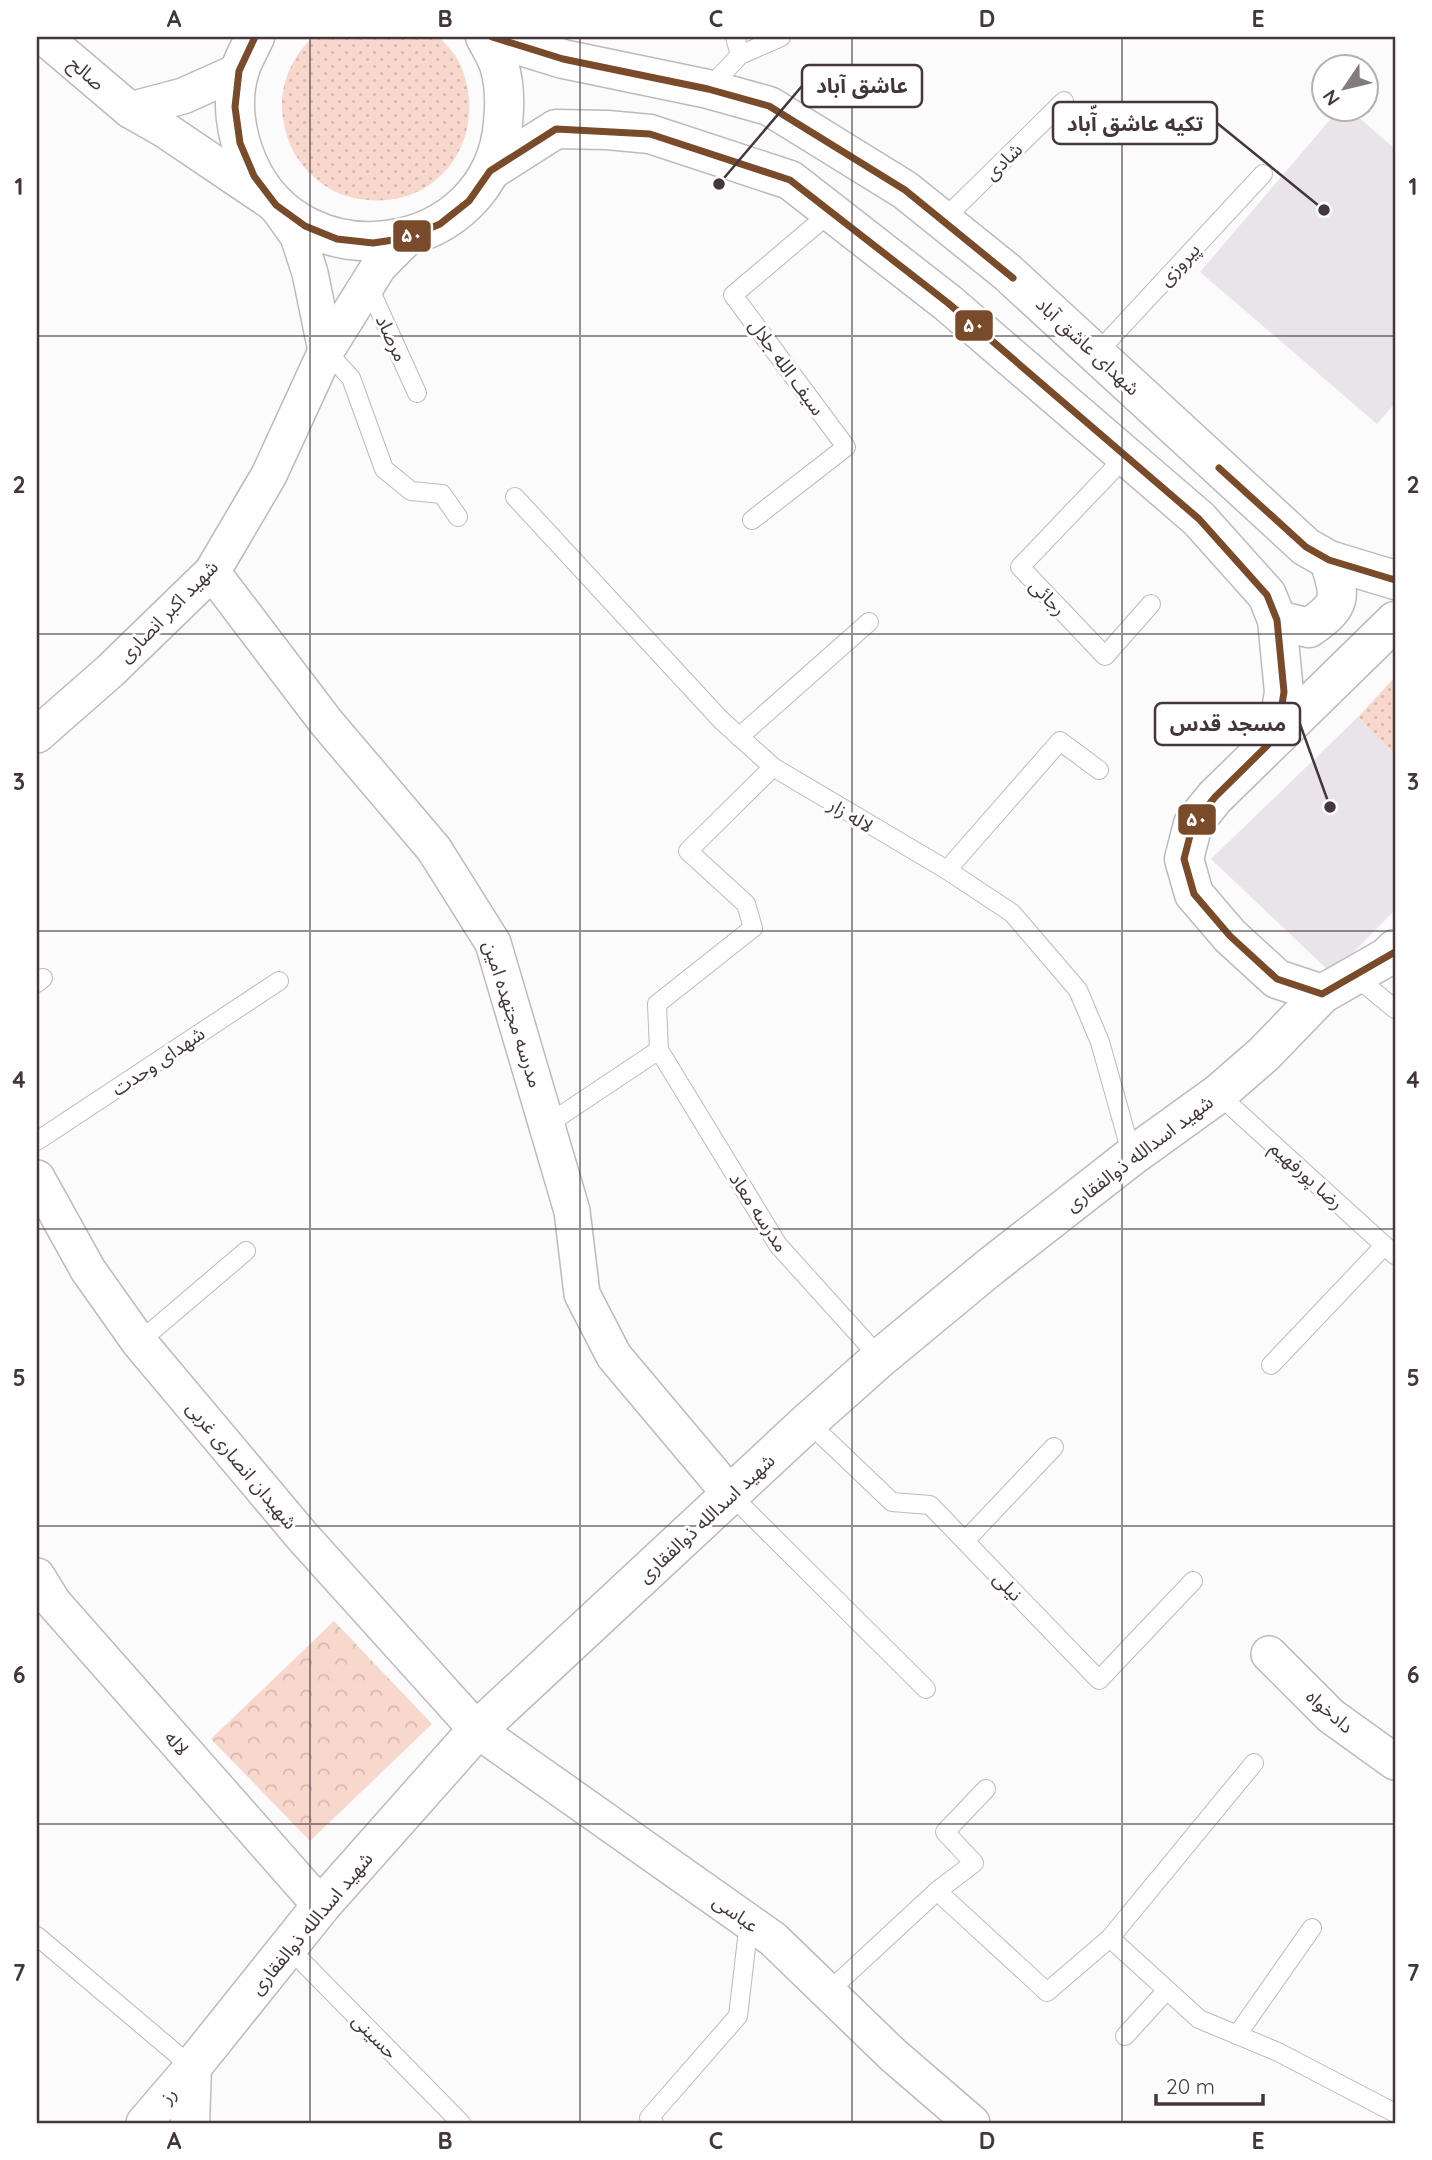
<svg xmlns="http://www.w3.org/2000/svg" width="1432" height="2160" font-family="Quicksand,'Noto Sans Arabic',sans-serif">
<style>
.grass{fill:url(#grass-dots)}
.park{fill:url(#park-crowns)}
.building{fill:#e9e4e9}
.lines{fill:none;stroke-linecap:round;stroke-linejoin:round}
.lane-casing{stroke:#bfb9bc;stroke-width:20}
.street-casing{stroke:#bfb9bc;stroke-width:38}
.secondary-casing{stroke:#bfb9bc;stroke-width:41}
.lane{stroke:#fefefe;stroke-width:18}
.street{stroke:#fefefe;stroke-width:35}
.secondary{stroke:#fefefe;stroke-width:38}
.bus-1-casing{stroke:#fff;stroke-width:12}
.bus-1{stroke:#7a4b2a;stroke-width:7}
.grid{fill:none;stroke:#44363d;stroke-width:2;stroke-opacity:0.55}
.labels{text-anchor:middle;stroke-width:6;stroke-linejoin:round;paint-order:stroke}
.street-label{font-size:19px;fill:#44363d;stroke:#fff}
.leader{fill:none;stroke:#44363d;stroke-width:2.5}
.callout-dot{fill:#44363d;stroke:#fff;stroke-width:2.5}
.callout{fill:#fff;stroke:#44363d;stroke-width:2.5}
.callout-label{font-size:21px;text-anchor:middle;font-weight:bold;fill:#44363d}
.line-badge{stroke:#fff;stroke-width:2.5}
.badge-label{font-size:19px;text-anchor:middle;font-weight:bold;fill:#fff}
.neatline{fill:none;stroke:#44363d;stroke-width:2.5}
.grid-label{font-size:23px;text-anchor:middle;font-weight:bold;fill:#44363d}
</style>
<defs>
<pattern id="grass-dots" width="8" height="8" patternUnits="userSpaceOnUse" patternTransform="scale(1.75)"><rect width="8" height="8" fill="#f8d7cd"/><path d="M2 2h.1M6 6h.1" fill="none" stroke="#d6b9b1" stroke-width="1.8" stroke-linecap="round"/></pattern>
<pattern id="park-crowns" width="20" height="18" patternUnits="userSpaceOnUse" patternTransform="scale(1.75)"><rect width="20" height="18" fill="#f8d7cd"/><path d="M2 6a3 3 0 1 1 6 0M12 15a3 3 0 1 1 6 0" fill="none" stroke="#d6b9b1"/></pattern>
</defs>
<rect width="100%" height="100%" fill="#fbfbfb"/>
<g class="grass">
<path d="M313,37H439C446,45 455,53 459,62C491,130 445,207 368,200C348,199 329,191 315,178C298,163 288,146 284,124C277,90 289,60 313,37Z"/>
<polygon points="1395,677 1395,755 1358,717"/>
</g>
<polygon class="park" points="334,1621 432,1724 310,1841 211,1739"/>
<g class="building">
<polygon points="1340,108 1348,108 1395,149 1395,403 1377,424 1200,272"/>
<polygon points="1358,717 1395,755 1395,910 1332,974 1211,859"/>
</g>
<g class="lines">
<defs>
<g id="lane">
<polyline points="735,37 740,55"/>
<polyline points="708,89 740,55 781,37"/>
<polyline points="943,220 1064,101"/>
<polyline points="367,283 417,393"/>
<polyline points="326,351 351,378 384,469 411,491 442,494 458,517"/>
<polyline points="1096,354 1263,174"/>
<polyline points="1126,456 1020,567 1105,656 1151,604"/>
<polyline points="515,497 721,720 773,767 947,870 1012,913 1078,990 1100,1042 1132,1156"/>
<polyline points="752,520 846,447 733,295 831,212"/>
<polyline points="739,737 869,622"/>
<polyline points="947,870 1060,741 1099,770"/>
<polyline points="1355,976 1395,1009"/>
<polyline points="37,983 43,978"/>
<polyline points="659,1050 778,1245 880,1358"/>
<polyline points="1218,1094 1395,1255"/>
<polyline points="548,1124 659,1050 657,1004 753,928 746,904 688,851 773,767"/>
<polyline points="37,1141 279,981"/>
<polyline points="139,1342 246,1251"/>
<polyline points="1271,1365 1384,1246"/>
<polyline points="808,1422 892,1502 930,1505 1099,1680 1193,1581"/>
<polyline points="731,1495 926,1689"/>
<polyline points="965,1541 1054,1447"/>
<polyline points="937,1891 1047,1992 1110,1938 1254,1763"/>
<polyline points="37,1936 192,2067"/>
<polyline points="1110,1938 1199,2019 1278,2052 1395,2113"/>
<polyline points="289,1948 461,2123"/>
<polyline points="828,1992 937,1891 974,1863 945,1832 986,1789"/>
<polyline points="1237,2035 1312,1928"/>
<polyline points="1125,2036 1167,1990"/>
<polyline points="654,2123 649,2118 738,2016 749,1922"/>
</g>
<g id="street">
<polyline points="44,37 130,110 165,130 276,205 298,236 310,273 326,351"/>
<polyline points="130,110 183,96 239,71"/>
<polyline points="212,572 326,722 434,849 493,943 572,1211 582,1294 614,1356 731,1495"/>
<polyline points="37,735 110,671 212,572 269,475 326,351 379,266 407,238"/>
<polyline points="37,1178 88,1270 139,1342 302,1536 477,1730 773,1939 893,2055 972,2123"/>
<polyline points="37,1576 53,1602 321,1906"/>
<polyline points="1269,1654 1331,1716 1395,1762"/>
<polyline points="144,2123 192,2067"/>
</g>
<g id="secondary">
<path d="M255,37C250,48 243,59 240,70C230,101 236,135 248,163C302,286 492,257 503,123C505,104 505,84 499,65C496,56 490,46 485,37"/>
<polyline points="492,37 563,59 708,89 769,106 905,190 1007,272 1306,547 1329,560 1395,580"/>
<polyline points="490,171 556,129 607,130 650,134 790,180 948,303 1199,519 1267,595 1277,620 1284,692 1277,736"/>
<path d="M1277,620L1309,628C1343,604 1341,598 1329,560"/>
<polyline points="1395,621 1215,797 1193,824 1184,859 1194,894 1230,936 1277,979 1322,994 1387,957 1395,949"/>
<polyline points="190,2123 192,2067 321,1906 477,1730 808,1422 880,1358 990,1267 1132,1156 1218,1094 1264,1054 1322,994"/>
</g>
</defs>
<use href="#lane" class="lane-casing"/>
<use href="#street" class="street-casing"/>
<use href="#secondary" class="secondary-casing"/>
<use href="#lane" class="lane"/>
<use href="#street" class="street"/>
<use href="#secondary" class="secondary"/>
<defs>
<g id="bus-1">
<polyline points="255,37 239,71 235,107 240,143 254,176 276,205 305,226 337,239 373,243 407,238 440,224 469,201 490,171 556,129 650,134 790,180 948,303 1199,519 1267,595 1277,620 1284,692 1277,736 1215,797 1193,824 1184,859 1194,894 1230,936 1277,979 1322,994 1395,952"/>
<polyline points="492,37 563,59 708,89 769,106 905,190 1013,278"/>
<polyline points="1219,468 1306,547 1329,560 1395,580"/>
</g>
</defs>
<use href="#bus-1" class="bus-1-casing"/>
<use href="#bus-1" class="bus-1"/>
</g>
<path class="grid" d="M310,37V2123M580,37V2123M852,37V2123M1122,37V2123M37,336H1395M37,634H1395M37,931H1395M37,1229H1395M37,1526H1395M37,1824H1395"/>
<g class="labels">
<g class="street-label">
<text transform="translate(87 73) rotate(41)" y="7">صالح</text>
<text transform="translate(1003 161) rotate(-44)" y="7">شادی</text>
<text transform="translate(1179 264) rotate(-47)" y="7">پیروزی</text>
<text transform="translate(392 338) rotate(65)" y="7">مرصاد</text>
<text transform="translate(1088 346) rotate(43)" y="7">شهدای عاشق آباد</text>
<text transform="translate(787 367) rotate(54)" y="7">سیف الله جلال</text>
<text transform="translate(1048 597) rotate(46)" y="7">رجائی</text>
<text transform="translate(168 611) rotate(-46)" y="7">شهید اکبر انصاری</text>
<text transform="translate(851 815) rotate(31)" y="7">لاله زار</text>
<text transform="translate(513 1014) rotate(72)" y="7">مدرسه مجتهده امین</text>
<text transform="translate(158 1061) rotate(-34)" y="7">شهدای وحدت</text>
<text transform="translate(1139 1153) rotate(-37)" y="7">شهید اسدالله ذوالفقاری</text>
<text transform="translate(1307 1175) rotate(42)" y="7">رضا پورفهیم</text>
<text transform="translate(759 1212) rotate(57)" y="7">مدرسه معاد</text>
<text transform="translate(242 1465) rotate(50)" y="7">شهیدان انصاری غربی</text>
<text transform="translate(706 1518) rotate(-43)" y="7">شهید اسدالله ذوالفقاری</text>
<text transform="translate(1008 1586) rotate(46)" y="7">نیلی</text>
<text transform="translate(1330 1711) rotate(41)" y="7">دادخواه</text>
<text transform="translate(177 1743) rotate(49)" y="7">لاله</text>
<text transform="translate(736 1913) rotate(35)" y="7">عباسی</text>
<text transform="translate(311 1923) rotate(-50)" y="7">شهید اسدالله ذوالفقاری</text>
<text transform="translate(375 2036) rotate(45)" y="7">حسینی</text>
<text transform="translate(168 2095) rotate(-49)" y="7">رز</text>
</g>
</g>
<path class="leader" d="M719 184L802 86M1324 210L1217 123M1330 807L1300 724"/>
<g class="callout-dot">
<circle cx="719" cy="184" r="7"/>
<circle cx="1324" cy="210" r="7"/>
<circle cx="1330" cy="807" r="7"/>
</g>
<g class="callout">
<rect x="802" y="65" width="120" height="42" rx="7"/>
<rect x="1053" y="102" width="164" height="42" rx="7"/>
<rect x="1155" y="703" width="145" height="42" rx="7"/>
</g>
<g class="callout-label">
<text x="862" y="93">عاشق آباد</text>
<text x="1135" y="131">تکیه عاشق آّباد</text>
<text x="1228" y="731">مسجد قدس</text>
</g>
<g class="line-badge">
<rect x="392" y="219" width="40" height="34" rx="7" fill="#7a4b2a"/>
<rect x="954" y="309" width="40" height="33" rx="7" fill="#7a4b2a"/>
<rect x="1177" y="803" width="40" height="33" rx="7" fill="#7a4b2a"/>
</g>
<g class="badge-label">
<text x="412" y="242">۵۰</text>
<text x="974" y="332">۵۰</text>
<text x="1197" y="826">۵۰</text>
</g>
<rect width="1432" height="2160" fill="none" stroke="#ffffff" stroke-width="77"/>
<g transform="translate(1345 88) rotate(235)"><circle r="33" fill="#ffffff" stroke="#b4afb1" stroke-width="2"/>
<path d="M0-5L12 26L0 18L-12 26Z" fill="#847b80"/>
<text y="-10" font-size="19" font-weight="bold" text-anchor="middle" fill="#44363d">N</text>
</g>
<path d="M1156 2094v10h107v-10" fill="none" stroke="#44363d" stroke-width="3.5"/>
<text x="1166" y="2094" font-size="21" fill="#44363d" stroke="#ffffff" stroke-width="5" paint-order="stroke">20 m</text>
<rect x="38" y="38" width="1356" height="2084" class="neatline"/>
<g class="grid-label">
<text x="174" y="27">A</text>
<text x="445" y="27">B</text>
<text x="716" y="27">C</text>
<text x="987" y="27">D</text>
<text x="1258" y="27">E</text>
<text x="19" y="195">1</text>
<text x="1413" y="195">1</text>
<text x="19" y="493">2</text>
<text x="1413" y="493">2</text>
<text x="19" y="790">3</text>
<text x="1413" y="790">3</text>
<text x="19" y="1088">4</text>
<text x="1413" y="1088">4</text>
<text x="19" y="1386">5</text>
<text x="1413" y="1386">5</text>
<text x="19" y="1683">6</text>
<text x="1413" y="1683">6</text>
<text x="19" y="1981">7</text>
<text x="1413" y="1981">7</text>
<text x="174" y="2149">A</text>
<text x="445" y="2149">B</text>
<text x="716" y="2149">C</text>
<text x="987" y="2149">D</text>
<text x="1258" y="2149">E</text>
</g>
</svg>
